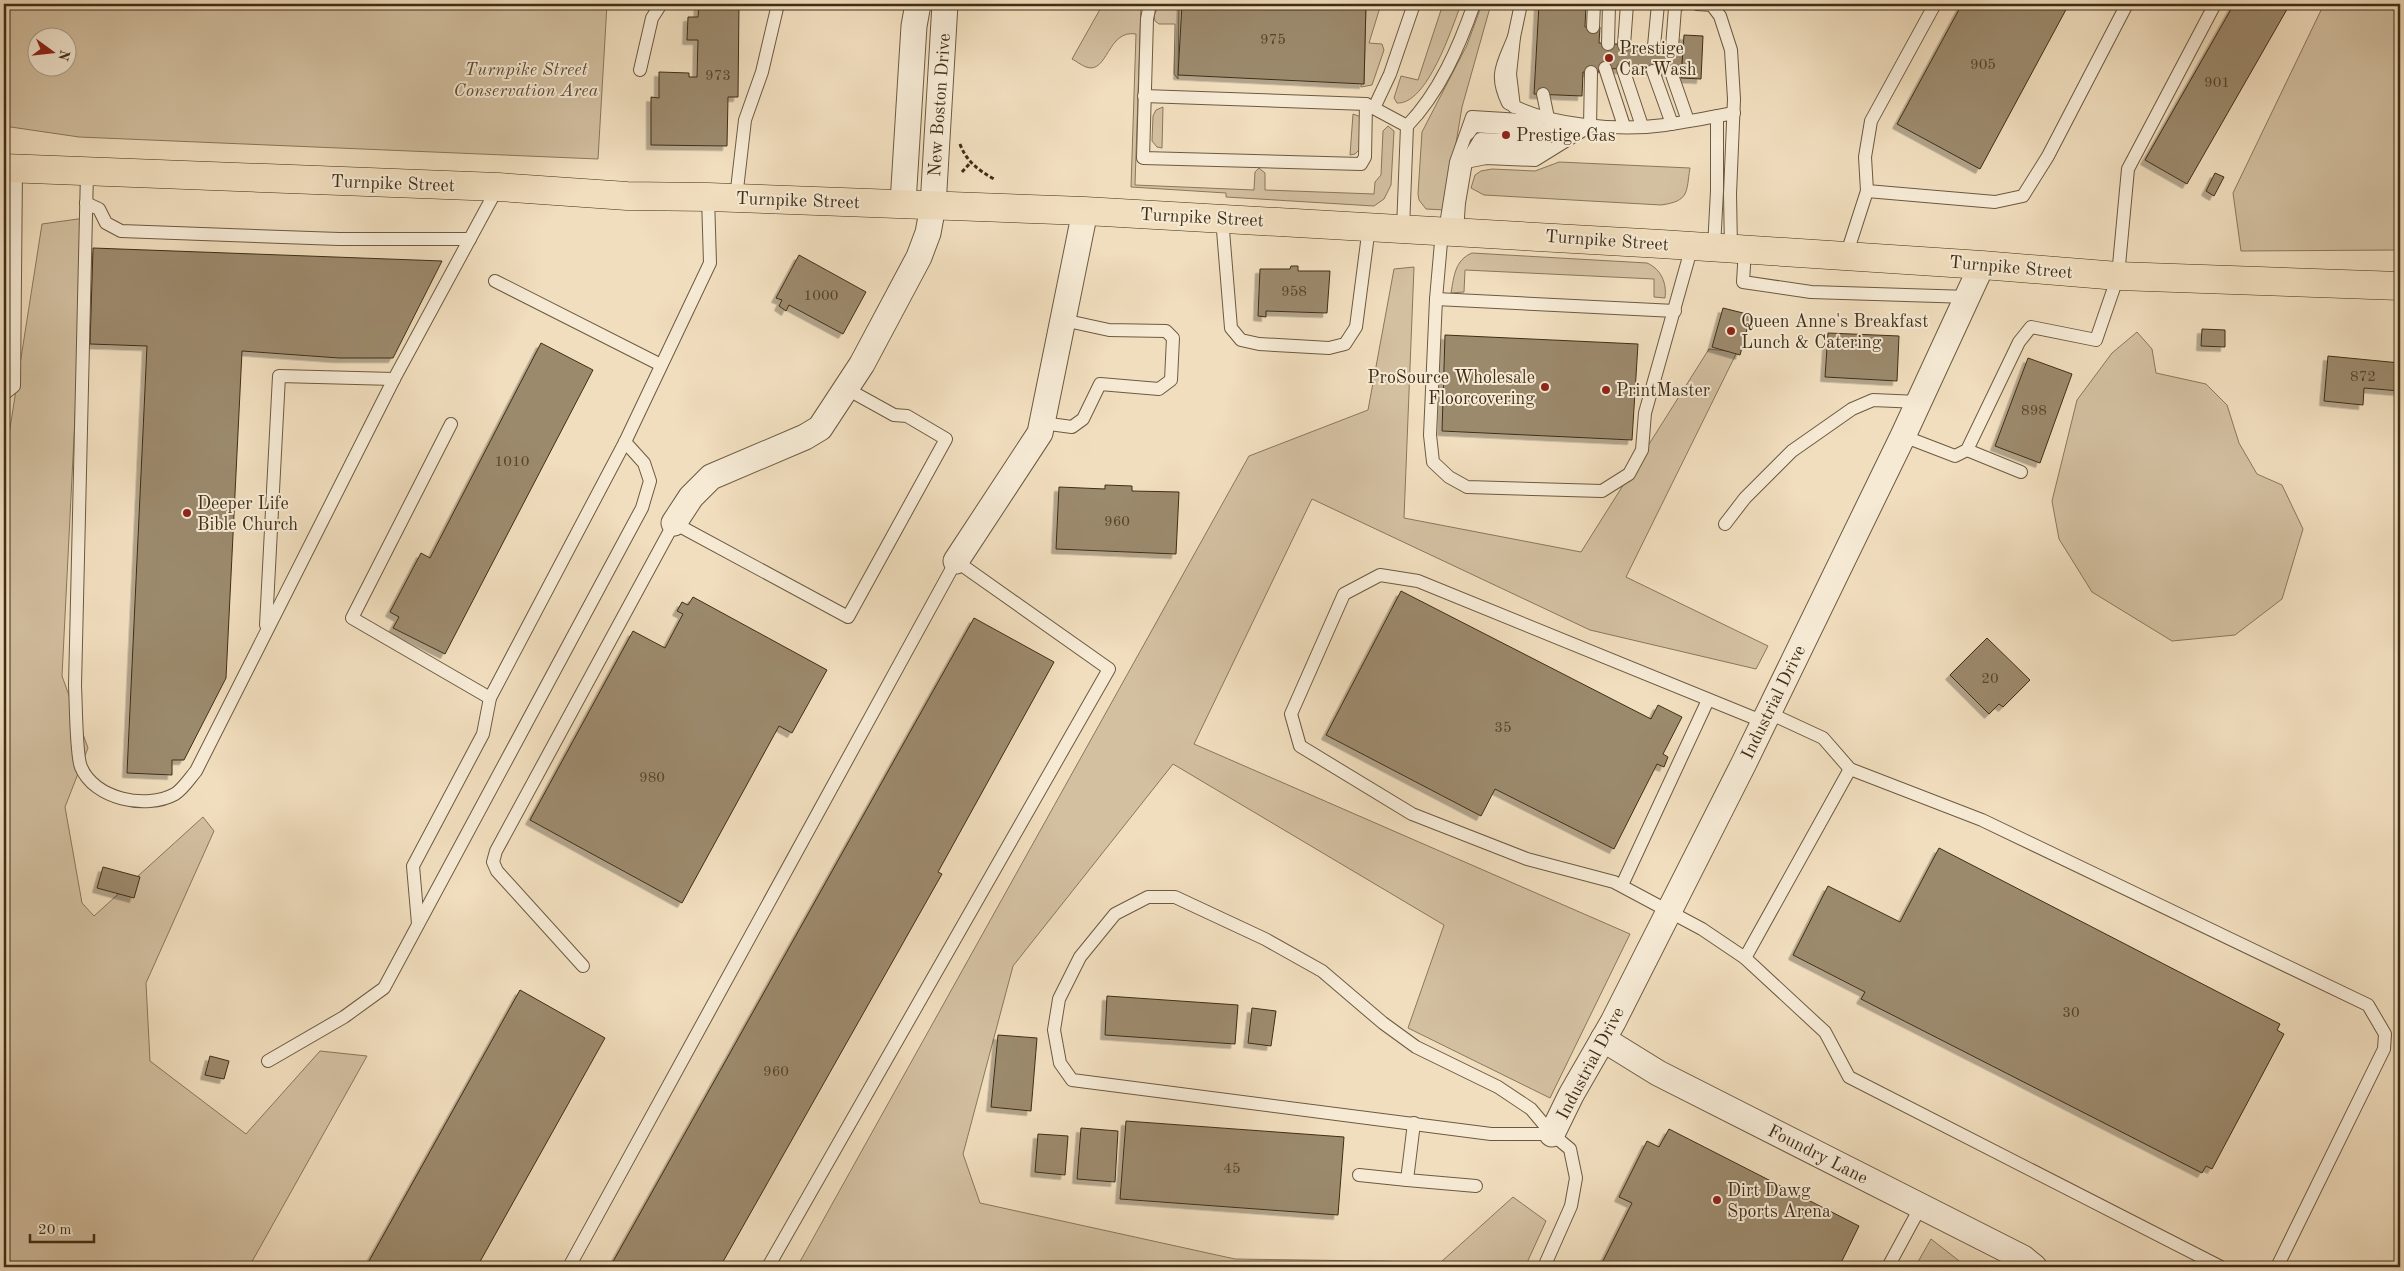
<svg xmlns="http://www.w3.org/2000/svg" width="2404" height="1271" font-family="'Old Standard TT',serif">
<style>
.green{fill:#d3c0a1;stroke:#89775c;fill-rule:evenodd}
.building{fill:#9c8a6d;stroke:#3f2e16;filter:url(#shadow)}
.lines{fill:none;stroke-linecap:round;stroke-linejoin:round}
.lane-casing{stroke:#6c5a40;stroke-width:14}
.street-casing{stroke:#6c5a40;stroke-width:27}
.primary-casing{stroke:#3f2e16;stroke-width:29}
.path{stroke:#3f2e16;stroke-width:3;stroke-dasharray:4 2.5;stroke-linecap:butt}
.lane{stroke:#f6ead5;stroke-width:12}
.street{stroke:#f6ead5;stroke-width:25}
.primary{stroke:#f1debe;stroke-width:28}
.poi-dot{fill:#8f2418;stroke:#f6ead5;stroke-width:2}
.labels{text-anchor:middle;stroke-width:4;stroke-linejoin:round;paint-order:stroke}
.number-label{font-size:15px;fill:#56452c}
.poi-label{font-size:18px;fill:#3f2e16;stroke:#f6ead5;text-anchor:start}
.park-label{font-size:18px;font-style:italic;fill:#5d4b32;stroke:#f6ead5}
.street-label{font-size:18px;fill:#3f2e16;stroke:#f6ead5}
</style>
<defs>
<filter id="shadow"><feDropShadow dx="-4.5" dy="4.5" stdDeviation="0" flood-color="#0004"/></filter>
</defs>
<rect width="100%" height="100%" fill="#f1debe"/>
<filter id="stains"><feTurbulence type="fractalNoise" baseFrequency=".004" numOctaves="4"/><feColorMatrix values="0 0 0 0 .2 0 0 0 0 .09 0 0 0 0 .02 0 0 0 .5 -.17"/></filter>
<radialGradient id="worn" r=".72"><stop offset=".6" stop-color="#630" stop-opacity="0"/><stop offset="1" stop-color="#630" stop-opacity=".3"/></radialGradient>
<g class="green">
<path d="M4,4H607L598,159L79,137L4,126ZM38,38H68V68H38Z"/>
<path d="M1103,4H1141L1135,185L1254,190L1255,172L1259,168L1265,173V190L1374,194L1375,182L1381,175L1383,131L1388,126L1394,131L1391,185L1384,199L1374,206L1226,197V193L1131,187L1136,34C1107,29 1108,75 1086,67C1081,65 1076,61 1072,59Z"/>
<polygon points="1159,4 1179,4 1178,79 1174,74 1175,24 1159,24 1155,21 1154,16"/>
<polygon points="1366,4 1381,4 1369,43 1382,44 1384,50 1372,85 1361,87 1361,84 1364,84"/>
<path d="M1443,4H1461C1452,28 1427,105 1397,103L1394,98L1401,76L1418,80Z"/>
<polygon points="1482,4 1491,4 1462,107 1445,210 1426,209 1419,200 1418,194 1422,132 1467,45"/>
<polygon points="2324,4 2400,4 2400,250 2241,251 2233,193"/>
<polygon points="1163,107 1162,148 1157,147 1152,141 1153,116 1156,110"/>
<polygon points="1353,114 1361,117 1360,149 1355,154 1350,155"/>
<path d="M1559,162L1690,168C1686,192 1690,201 1661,205L1484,195L1471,188L1475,175L1481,171L1492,169L1535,171Z"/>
<polygon points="85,218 62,676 88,748 65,807 82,903 94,916 203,817 214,831 146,983 150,1061 246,1134 320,1051 367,1056 249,1267 4,1267 4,447 8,441 42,224"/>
<path d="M1472,253L1647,263C1661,269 1667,283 1665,298L1654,297V279L1465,270L1464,292L1451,293C1454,276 1455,260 1472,253Z"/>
<polygon points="1414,267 1404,518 1581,552 1709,349 1737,352 1626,577 1768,646 1756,669 1590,630 1312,499 1194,744 1630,934 1550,1098 1408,1028 1444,925 1173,764 1013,966 963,1154 980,1203 1235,1259 1441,1262 1513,1197 1546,1221 1525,1267 797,1267 1249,456 1368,410 1394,269"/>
<polygon points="2137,332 2152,349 2156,373 2206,384 2227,405 2239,443 2257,474 2282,485 2303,529 2282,599 2235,635 2172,641 2092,592 2059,539 2052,501 2077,400 2112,353"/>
<polygon points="1931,1239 1967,1267 1915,1267"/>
</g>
<g class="building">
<polygon points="699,4 739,4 738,97 728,97 727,146 651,145 651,97 659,98 659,72 689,73 689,77 697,77 698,40 687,40 688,17 698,17"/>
<polygon points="1182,4 1366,4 1364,84 1178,75"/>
<polygon points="1539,4 1586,4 1585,27 1600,27 1599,43 1683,48 1682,72 1599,68 1599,72 1583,72 1582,96 1534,94"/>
<polygon points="1962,4 2069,4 1980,169 1897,124"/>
<polygon points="2234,4 2290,4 2187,184 2145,160"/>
<polygon points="1684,35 1703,36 1701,79 1681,78"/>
<polygon points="2215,173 2224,177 2214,196 2206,191"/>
<polygon points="93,248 442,261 393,358 339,358 242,351 226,678 184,760 172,760 172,775 127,773 147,346 90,344"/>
<polygon points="799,255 866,292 843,334 789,305 786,311 779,306 782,300 776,298"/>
<polygon points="1291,266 1298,266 1298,271 1330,271 1327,313 1266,311 1266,317 1258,316 1260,269 1290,269"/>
<polygon points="1723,308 1751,315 1740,355 1712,347"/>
<polygon points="2202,329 2225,330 2225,347 2201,346"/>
<polygon points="1828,333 1899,336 1897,381 1825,377"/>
<polygon points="1445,335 1638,344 1632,440 1442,431"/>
<polygon points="541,343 593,370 445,654 393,628 399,617 390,612 421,553 430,558"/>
<polygon points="2328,356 2400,363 2400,391 2364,388 2363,405 2324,401"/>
<polygon points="2028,358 2072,374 2040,463 1995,446"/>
<polygon points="1105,485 1132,486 1132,491 1179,492 1176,554 1056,549 1059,487 1105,489"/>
<polygon points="1401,591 1651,719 1658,705 1682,717 1663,754 1668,757 1664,767 1657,764 1614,849 1495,789 1481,816 1326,735"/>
<polygon points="693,597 827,670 792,733 779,726 682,903 530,820 633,631 665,648 683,614 677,611 682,602 688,605"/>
<polygon points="974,618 1054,662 938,872 942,874 720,1267 610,1267"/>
<polygon points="1987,638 2030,680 2003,707 1999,704 1989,714 1950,675"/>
<polygon points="1939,848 2280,1024 2277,1030 2284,1034 2212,1169 2206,1166 2202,1173 1861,999 1865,992 1793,955 1828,886 1900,922"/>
<polygon points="103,867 140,877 134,898 97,888"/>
<polygon points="520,990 605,1038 477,1267 380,1267 369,1261"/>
<polygon points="1107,996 1238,1005 1235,1044 1105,1035"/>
<polygon points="1252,1008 1276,1011 1271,1046 1248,1043"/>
<polygon points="998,1035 1037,1038 1031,1111 991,1107"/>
<polygon points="210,1056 229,1061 224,1079 205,1075"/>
<polygon points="1126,1121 1344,1137 1338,1215 1120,1199"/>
<polygon points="1081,1128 1118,1131 1115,1182 1077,1179"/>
<polygon points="1669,1129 1859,1226 1839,1267 1600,1267 1632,1203 1619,1197 1647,1141 1659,1147"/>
<polygon points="1038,1134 1068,1136 1065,1175 1035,1172"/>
</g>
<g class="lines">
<defs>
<g id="lane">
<polyline points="1150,4 1147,19 1143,158 1361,164 1365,157 1366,104 1407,126 1403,229"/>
<polyline points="1697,4 1712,5"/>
<polyline points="1711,4 1720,16 1731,50 1734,99 1730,194 1731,248"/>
<polyline points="1593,27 1594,4"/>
<path d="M1514,37C1503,65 1494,74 1508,103C1548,126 1620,131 1665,125C1688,122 1711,117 1734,113"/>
<polyline points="1608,44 1609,4"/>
<polyline points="1624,45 1627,4"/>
<polyline points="1654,46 1658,4"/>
<polyline points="1672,47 1675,8 1679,4"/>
<polyline points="1605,68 1624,126"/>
<polyline points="1623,69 1642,126"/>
<polyline points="640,70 652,18 661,4"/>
<polyline points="1653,71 1672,124"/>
<polyline points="1671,72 1688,121"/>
<polyline points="1543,94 1548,118"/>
<polyline points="1144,96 1366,104"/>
<polyline points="1514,107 1510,74 1514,37 1521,4"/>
<polyline points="1374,108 1390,74 1414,4"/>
<path d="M1407,126C1439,93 1459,47 1474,4"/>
<polyline points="1590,126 1591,72"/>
<polyline points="1468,134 1474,126 1530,130 1572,128"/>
<polyline points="1473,154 1481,149 1533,150 1548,148"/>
<polyline points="1466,162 1480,139 1532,141 1556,135"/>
<path d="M87,172L75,686C76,702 76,756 81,767C94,799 146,810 175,794C183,789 190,778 196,771L394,379L498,187"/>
<polyline points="1867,191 1995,202 2023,196 2048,156 2127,4"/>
<polyline points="736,198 745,120 762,72 778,4"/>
<polyline points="86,203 99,209 106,223 121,231 339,239 470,239"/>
<polyline points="1222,218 1231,328 1241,340 1259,344 1329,348 1345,344 1356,327 1369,227"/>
<polyline points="1442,231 1436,299 1430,435 1433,462 1449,477 1467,487 1602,491 1629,474 1642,450 1645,413 1692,246"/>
<polyline points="1445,231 1456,162 1472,117 1538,121"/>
<polyline points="1457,231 1459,203 1466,162 1486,158 1535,160 1590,126"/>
<polyline points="1714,247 1717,191 1717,116"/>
<polyline points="1745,249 1743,282 1811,292 1969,297"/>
<polyline points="1846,256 1867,191 1865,157 1871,121 1935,4"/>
<polyline points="495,281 661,365"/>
<polyline points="1436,299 1675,311"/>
<polyline points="4,394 14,386 16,168"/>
<polyline points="1042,423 1072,427 1083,419 1100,384 1159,389 1171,380 1173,338 1166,331 1109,330 1063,320"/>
<polyline points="451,424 352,618 490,698"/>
<polyline points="1903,436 1955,456 1967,450 2019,342 2031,327 2096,340 2118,276 2128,169 2215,4"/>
<polyline points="1967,450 2021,472"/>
<polyline points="1725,524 1745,498 1792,451 1852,409 1873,400 1919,402"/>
<polyline points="266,625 279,376 394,379"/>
<polyline points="1767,712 1823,738 1850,769 1982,820 2368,1005 2385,1034 2384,1049 2277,1267"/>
<polyline points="1764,722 1418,581 1380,575 1344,594 1291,714 1300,746 1412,814 1527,859 1614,882 1702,929 1745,958 1825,1032 1849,1077 2221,1267"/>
<polyline points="1622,885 1708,700"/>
<polyline points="418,924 413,866 483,734 490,698 625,442 710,263 708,197"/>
<polyline points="1745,958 1850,769"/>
<polyline points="583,966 497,871 493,862 496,851 674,523 848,617 946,439 907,416 894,415 847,389"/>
<polyline points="268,1061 344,1017 384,988 642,508 650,481 644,463 625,442"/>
<polyline points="1414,1123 1407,1180 1476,1186"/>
<polyline points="1359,1175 1407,1180"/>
<polyline points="569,1267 956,561 1109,669 768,1267"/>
<polyline points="1544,1267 1571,1206 1576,1178 1570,1149 1552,1134 1531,1109 1498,1087 1416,1047 1383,1023 1322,971 1265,939 1175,897 1148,897 1115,914 1080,957 1059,999 1054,1030 1060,1063 1072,1080 1491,1134 1552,1134"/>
<polyline points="1888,1267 1921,1206"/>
</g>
<g id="street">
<polyline points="903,203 914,26 918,4"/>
<polyline points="674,523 691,497 711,477 805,437 820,428 862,364 919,257 928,233 933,206 945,4"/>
<polyline points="956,561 1040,433 1085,211"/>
<polyline points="1603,1039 1658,1073 2023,1258 2034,1267"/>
<polyline points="1552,1134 1571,1095 1613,1022 1744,763 1903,436 1982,265"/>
</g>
<polyline id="primary" points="4,168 498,187 627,196 708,197 1085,211 1661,244 1982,265 2118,276 2400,286"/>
</defs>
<use href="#lane" class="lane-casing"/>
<use href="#street" class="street-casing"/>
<use href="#primary" class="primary-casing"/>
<g class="path">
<path d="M960,144C966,161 978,170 994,179"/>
<polyline points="962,172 971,162"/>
</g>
<use href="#lane" class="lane"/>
<use href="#street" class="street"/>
<use href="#primary" class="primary"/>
</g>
<g class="poi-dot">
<circle cx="1609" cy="58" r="5"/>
<circle cx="1506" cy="135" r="5"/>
<circle cx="1731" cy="331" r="5"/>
<circle cx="1545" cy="387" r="5"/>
<circle cx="1606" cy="390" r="5"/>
<circle cx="187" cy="513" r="5"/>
<circle cx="1717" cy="1200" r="5"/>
</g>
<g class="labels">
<g class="number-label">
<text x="1273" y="44">975</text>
<text x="1983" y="69">905</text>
<text x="718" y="80">973</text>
<text x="2217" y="87">901</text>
<text x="1294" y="296">958</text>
<text x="821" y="300">1000</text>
<text x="2363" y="381">872</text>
<text x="2034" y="415">898</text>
<text x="512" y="466">1010</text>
<text x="1117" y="526">960</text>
<text x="1990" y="683">20</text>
<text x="1503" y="732">35</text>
<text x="652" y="782">980</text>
<text x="2071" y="1017">30</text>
<text x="776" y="1076">960</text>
<text x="1232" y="1173">45</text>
</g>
<g class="poi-label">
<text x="1619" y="54">Prestige<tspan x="1619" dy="21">Car Wash</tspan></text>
<text x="1516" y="141">Prestige Gas</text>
<text x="1741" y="327">Queen Anne's Breakfast<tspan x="1741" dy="21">Lunch &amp; Catering</tspan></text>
<text x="1535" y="383" text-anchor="end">ProSource Wholesale<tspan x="1535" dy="21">Floorcovering</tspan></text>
<text x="1616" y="396">PrintMaster</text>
<text x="197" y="509">Deeper Life<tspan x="197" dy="21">Bible Church</tspan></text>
<text x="1727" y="1196">Dirt Dawg<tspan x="1727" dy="21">Sports Arena</tspan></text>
</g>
<g class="park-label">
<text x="526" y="75">Turnpike Street<tspan x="526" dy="21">Conservation Area</tspan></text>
</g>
<g class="street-label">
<text transform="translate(939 105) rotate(-86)" y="6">New Boston Drive</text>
<text transform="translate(393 183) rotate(2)" y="6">Turnpike Street</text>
<text transform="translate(798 200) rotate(2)" y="6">Turnpike Street</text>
<text transform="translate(1202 217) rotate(3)" y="6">Turnpike Street</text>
<text transform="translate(1607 240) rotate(4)" y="6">Turnpike Street</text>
<text transform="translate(2011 267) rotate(5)" y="6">Turnpike Street</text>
<text transform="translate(1773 702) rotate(-64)" y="6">Industrial Drive</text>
<text transform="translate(1590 1063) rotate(-62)" y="6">Industrial Drive</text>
<text transform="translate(1818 1154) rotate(27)" y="6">Foundry Lane</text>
</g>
</g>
<rect width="2404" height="1271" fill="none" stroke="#f1debe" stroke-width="20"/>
<rect x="5" y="5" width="2394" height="1261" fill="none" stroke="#3f2e16" stroke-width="2.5"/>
<rect x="10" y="10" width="2384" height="1251" fill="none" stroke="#3f2e16"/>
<g transform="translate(52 52) rotate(105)"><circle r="24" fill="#f6ead5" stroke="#ad9f89"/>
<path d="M0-4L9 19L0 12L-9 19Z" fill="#8f2418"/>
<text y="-8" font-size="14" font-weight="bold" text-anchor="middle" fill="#3f2e16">N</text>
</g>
<path d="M30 1234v8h64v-8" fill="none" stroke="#3f2e16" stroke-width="2.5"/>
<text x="38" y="1234" font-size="15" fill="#3f2e16" stroke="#f6ead5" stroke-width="4" paint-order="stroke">20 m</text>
<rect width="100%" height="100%" filter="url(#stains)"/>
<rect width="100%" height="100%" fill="url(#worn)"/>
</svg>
